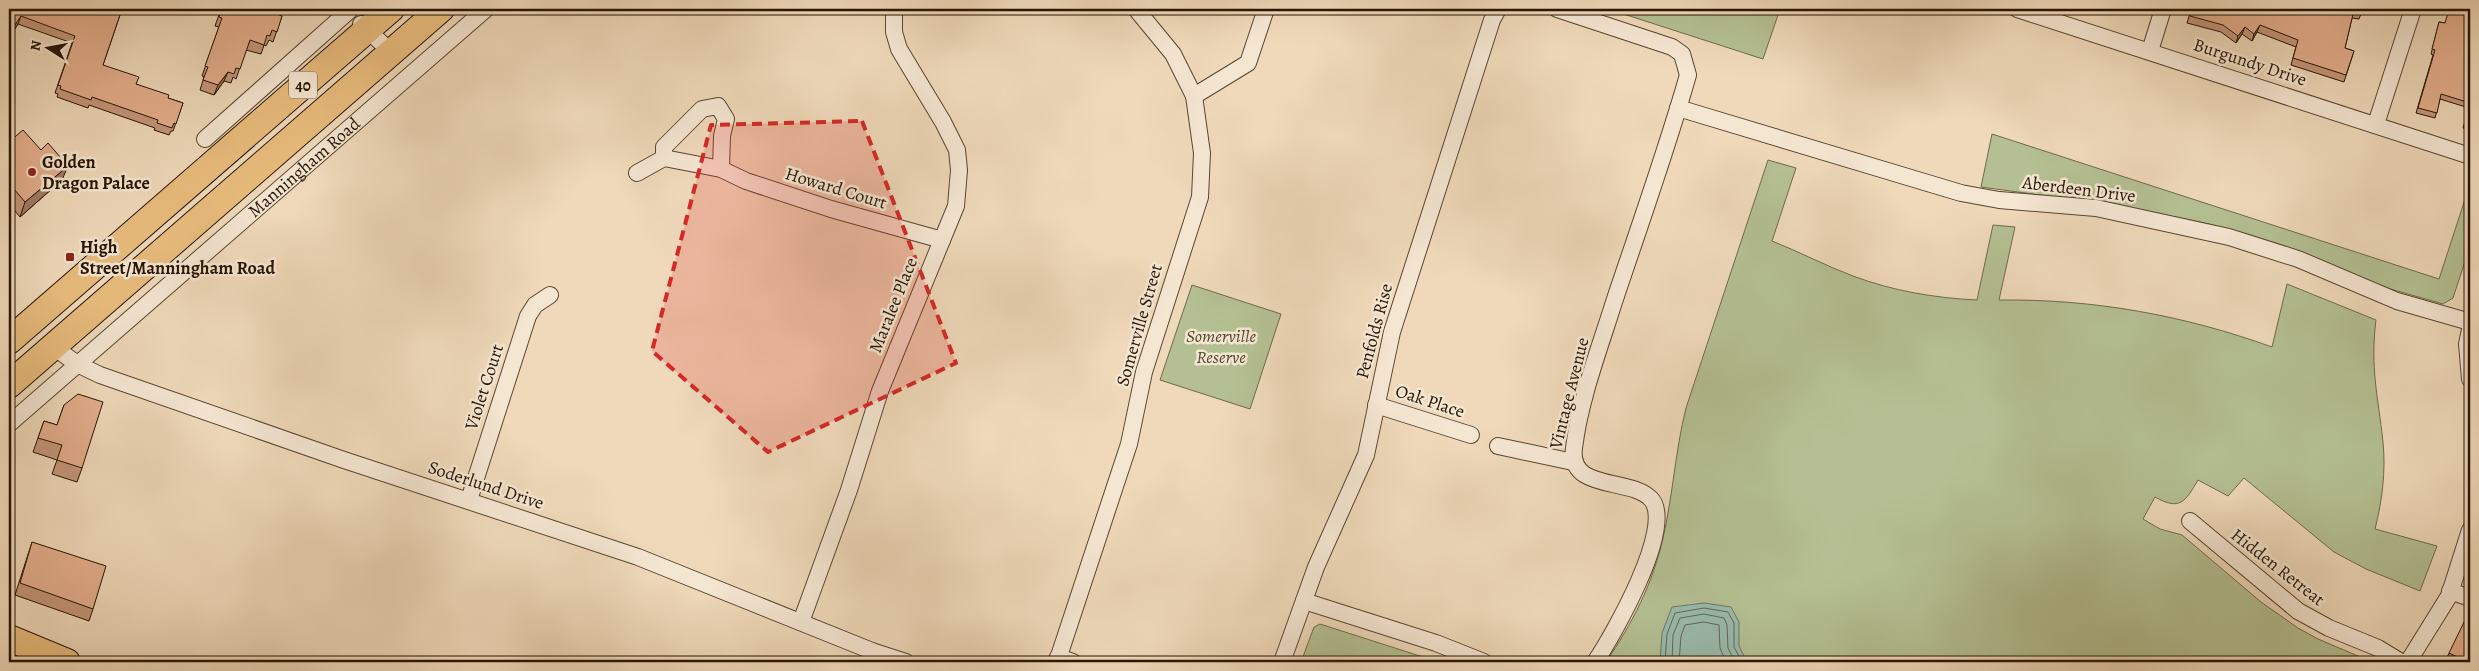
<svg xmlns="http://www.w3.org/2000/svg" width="2479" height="671" font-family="Alegreya,serif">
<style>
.green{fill:#b4c093;stroke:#6e6a4a}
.water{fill:#9abaac;stroke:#6c7868}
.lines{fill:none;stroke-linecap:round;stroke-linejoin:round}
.shore{stroke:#606856;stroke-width:1}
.street-casing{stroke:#59462f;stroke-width:18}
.primary-casing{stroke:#271501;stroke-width:28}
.street{stroke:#f5e6d2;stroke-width:16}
.primary{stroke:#e8bc7d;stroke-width:26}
.wall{fill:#c49679;stroke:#271501}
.shaded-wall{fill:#a07a63;stroke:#271501}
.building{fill:#e4ae8d;stroke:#271501}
.marked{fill:#d62828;fill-opacity:0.2;stroke:#d62828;stroke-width:4;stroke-dasharray:10 6;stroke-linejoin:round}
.poi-dot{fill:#8f2418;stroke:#f5e6d2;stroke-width:2}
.labels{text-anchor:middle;stroke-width:5;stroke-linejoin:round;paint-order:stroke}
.shield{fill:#f5e6d2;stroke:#655440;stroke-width:1}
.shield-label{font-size:16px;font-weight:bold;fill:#271501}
.street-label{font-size:18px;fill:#271501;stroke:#f5e6d2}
.poi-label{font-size:18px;font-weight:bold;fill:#271501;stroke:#f5e6d2;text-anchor:start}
.park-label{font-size:18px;font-style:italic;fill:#51482d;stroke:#f5e6d2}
</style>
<rect width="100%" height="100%" fill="#efd9ba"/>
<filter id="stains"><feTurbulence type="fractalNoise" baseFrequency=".004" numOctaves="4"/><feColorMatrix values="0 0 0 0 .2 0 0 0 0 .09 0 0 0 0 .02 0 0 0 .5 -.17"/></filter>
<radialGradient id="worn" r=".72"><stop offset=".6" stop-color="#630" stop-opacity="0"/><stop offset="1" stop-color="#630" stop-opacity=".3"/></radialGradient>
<g class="green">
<polygon points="1608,9 1780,9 1763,59"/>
<polygon points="1992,134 2439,279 2470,184 2470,246 2453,298 2443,304 2387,288 2251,236 2209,224 2128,207 1981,187"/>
<path d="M1768,160L1796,168L1772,241C1800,252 1826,266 1853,276C1893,291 1935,298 1977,300L1993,225L2015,227L1999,300C2094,299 2183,315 2272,347L2287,284L2376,320C2370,368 2378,396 2383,442C2386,472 2382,501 2375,529L2437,546L2420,591L2366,569L2334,552L2244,478L2228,496L2198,480C2185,502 2180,511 2155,497L2143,519L2160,529L2182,535L2261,602L2298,628L2318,639L2365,659V662H1606C1632,624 1653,583 1663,538C1673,495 1675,452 1686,408Z"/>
<polygon points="1192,285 1281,314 1250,409 1160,380"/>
<polygon points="1320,624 1426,658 1431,662 1301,662 1314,627"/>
</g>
<polygon class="water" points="1704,603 1731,607 1739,622 1739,646 1747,662 1660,662 1662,633 1672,607"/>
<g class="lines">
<g class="shore">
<polyline points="1665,662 1667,634 1675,613 1704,608 1728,612 1734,623 1734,647 1742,662"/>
<polyline points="1672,662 1673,635 1680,618 1704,614 1724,618 1727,625 1728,648 1735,662"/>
<polyline points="1679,662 1681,636 1685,625 1704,622 1719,625 1720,648 1726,662"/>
</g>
<defs>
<g id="street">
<path d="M1557,9L1672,47L1682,54L1688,75C1666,152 1639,227 1614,302C1599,350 1580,399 1574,448C1568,492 1631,477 1651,499C1676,526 1612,637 1595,662"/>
<polyline points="2017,9 2470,156"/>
<polyline points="361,24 390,51"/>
<polyline points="2150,51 2163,9"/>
<polyline points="1194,96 1248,63 1266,9"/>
<polyline points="1678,108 1961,193 1999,200 2096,208 2229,237 2298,259 2397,301 2470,322"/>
<polyline points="2376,124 2413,9"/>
<polyline points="205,139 351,9"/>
<polyline points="664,158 664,147 702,109 718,106 726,119 722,136 721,169"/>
<polyline points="637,173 664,158 721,169 746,181 831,209 942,240"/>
<polyline points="2470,330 2467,344 2470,379"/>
<polyline points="54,347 77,364 100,375 344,460 638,557 872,651 906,662"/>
<polyline points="1376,405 1471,435"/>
<path id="s1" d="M9,424L486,9"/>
<polyline points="1498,446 1573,462"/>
<polyline points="469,500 528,316 535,305 550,295"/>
<polyline points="2190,521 2298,611 2329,628 2378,648 2401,662"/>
<polyline points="2450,591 2470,598"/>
<polyline points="1304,601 1436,643 1484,662"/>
<polyline points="801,622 849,490 880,391 956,206 959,170 957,150 943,122 899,49 894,32 894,9"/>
<polyline points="1058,657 1073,662"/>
<polyline points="1057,662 1129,444 1144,372 1200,197 1202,153 1194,96 1173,54 1136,9"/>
<polyline points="1282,662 1316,567 1366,455 1392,332 1492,20 1498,9"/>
<polyline points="2408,662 2449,596 2470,530"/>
</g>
<g id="primary">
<polyline points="9,341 391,9"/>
<polyline points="9,385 441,9"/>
<polyline points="9,638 67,662"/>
</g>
</defs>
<use href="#street" class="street-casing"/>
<use href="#primary" class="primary-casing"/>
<use href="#street" class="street"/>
<use href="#primary" class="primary"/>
</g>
<g class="wall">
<polygon points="9,9 122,9 103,65 136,84 168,98 183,103 173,131 171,131 169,135 154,130 155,128 89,105 88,108 57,97 58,94 55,93 72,43 18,24 9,38"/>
<polygon points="221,9 282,16 273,42 269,40 266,46 264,45 261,54 246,50 236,79 233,77 231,83 224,81 214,95 200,90 204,77 202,76 219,27 215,26"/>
<polygon points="2191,9 2363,9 2359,19 2352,18 2345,48 2354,51 2344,82 2291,65 2296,47 2257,32 2252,41 2242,34 2236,43 2221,32 2187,23"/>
<polygon points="2470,9 2470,130 2463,128 2469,108 2440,99 2435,118 2416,113 2433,55 2431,54 2439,22 2445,23"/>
<polygon points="9,142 62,180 20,217 9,204"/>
<polygon points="64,405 82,468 77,482 52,474 57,460 33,452 44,421 57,425"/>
<polygon points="32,542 93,609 89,621 15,595"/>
<polygon points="2449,653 2470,662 2445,662"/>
</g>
<g class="shaded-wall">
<polygon points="21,16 18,24 9,38 9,34"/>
<polygon points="2260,25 2257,32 2252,41 2254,34"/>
<polygon points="2245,27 2242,34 2236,43 2238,36"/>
<polygon points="228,72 224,81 214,95 218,85"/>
<polygon points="68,166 62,180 20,217 25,202"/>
</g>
<g class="building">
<polygon points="9,9 122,9 103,65 139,77 136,84 169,95 168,98 183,103 176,124 174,123 172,128 157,123 158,120 92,97 91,100 60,89 61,86 58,85 75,36 21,16 9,34"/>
<polygon points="222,9 265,9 282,16 277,32 272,30 270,36 267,35 264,45 250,40 240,69 236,68 234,74 228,72 218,85 203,80 208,67 205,66 222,18 219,17"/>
<polygon points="2192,9 2363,9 2362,12 2354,10 2345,48 2354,51 2346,75 2293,58 2298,40 2260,25 2254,34 2245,27 2238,36 2223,25 2190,16"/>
<polygon points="2449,9 2470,9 2470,103 2441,94 2437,113 2418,108 2435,50 2432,49 2439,22 2445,23"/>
<polygon points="2470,106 2470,125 2465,123"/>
<polygon points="23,130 41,150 48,143 68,166 25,202 9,183 9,142"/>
<polygon points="78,394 103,402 82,468 57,460 62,445 38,438 44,421 57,425 64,405"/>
<polygon points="32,542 106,566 93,609 20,583"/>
<polygon points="2467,616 2470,618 2470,662 2468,662 2449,653"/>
</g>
<path class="marked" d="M862,121L956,363L768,452L652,351L711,125Z"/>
<g class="poi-dot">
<circle cx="32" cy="172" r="5"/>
<rect x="65" y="252" width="10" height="10" rx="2.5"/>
</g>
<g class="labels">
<rect class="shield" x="289" y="71.5" width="28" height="27" rx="4"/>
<g class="shield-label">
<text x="303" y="91">40</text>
</g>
<g class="street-label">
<text transform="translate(2250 62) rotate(18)" y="6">Burgundy Drive</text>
<text dy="6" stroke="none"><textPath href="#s1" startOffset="391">Manningham Road</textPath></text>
<text transform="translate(836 188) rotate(17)" y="6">Howard Court</text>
<text transform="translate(2079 189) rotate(7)" y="6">Aberdeen Drive</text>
<text transform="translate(893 305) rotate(-68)" y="6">Maralee Place</text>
<text transform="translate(1139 325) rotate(-74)" y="6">Somerville Street</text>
<text transform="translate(1374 331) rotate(-75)" y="6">Penfolds Rise</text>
<text transform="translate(484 387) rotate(-72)" y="6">Violet Court</text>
<text transform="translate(1569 393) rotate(-76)" y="6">Vintage Avenue</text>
<text transform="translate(1430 401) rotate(18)" y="6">Oak Place</text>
<text transform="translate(486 485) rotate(18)" y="6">Soderlund Drive</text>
<text transform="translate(2278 567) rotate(38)" y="6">Hidden Retreat</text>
</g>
<g class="poi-label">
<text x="42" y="168">Golden<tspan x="42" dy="21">Dragon Palace</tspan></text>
<text x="80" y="253">High<tspan x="80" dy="21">Street/Manningham Road</tspan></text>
</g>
<g class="park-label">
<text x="1221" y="342">Somerville<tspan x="1221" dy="21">Reserve</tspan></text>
</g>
</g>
<rect width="2479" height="671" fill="none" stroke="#efd9ba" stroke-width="30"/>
<rect x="10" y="10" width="2459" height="651" fill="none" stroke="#271501" stroke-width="2.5"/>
<rect x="15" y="15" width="2449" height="641" fill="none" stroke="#271501"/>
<g transform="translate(48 48) rotate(281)" stroke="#f5e6d2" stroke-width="4" paint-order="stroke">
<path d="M0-4L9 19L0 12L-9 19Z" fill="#271501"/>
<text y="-8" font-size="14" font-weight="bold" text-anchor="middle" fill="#271501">N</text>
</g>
<rect width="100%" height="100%" filter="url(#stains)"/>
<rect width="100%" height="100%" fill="url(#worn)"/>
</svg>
